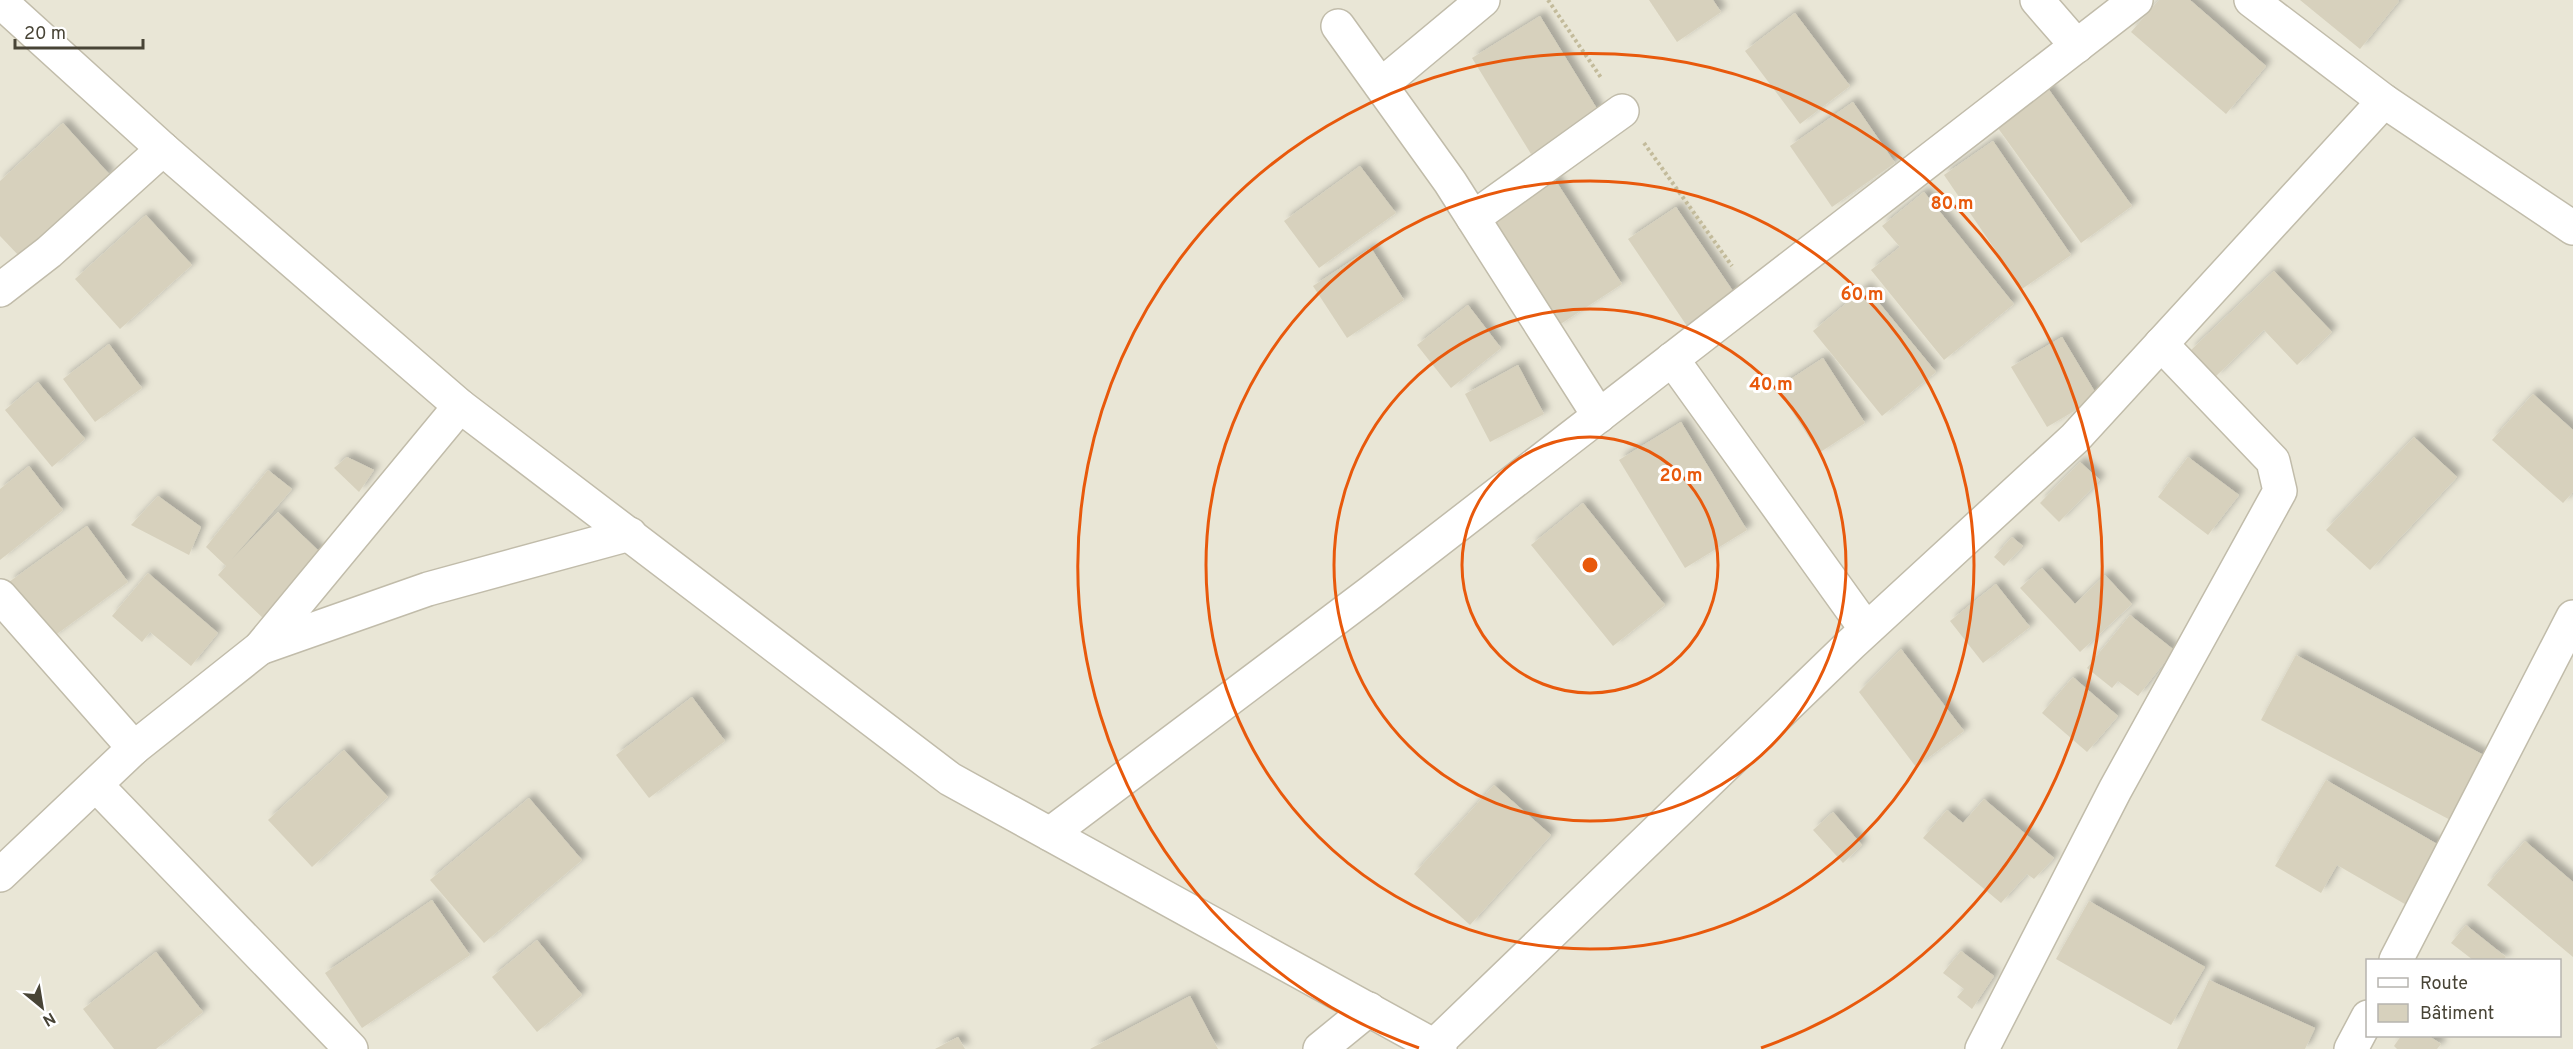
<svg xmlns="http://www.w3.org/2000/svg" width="2573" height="1049" font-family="Overpass,sans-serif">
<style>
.residential{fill:#e9e6d6;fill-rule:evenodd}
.building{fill:#d7d1bd;filter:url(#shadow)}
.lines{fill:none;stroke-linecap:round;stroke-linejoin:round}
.minor-casing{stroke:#c1bcaa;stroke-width:36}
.path{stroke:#c3bb9b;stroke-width:4;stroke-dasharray:3 3;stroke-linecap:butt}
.minor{stroke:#fff;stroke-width:33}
.ring{fill:none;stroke:#e8590c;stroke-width:3}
.centre{fill:#e8590c;stroke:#fff;stroke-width:3}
.ring-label{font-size:18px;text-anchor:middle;font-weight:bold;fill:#e8590c;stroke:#fff;stroke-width:6;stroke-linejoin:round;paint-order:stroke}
</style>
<defs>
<filter id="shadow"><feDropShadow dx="5.5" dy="-5.5" stdDeviation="3" flood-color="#0004"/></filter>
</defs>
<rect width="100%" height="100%" fill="#f5f3e8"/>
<path class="residential" d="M0,0H2573V1049H0ZM2368,960H2560V1036H2368Z"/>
<g class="building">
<polygon points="1649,0 1713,0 1721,12 1677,42"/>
<polygon points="2159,0 2190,0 2266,66 2226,114 2131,32"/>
<polygon points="2300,0 2397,0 2399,1 2360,49"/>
<polygon points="1795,13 1850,86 1800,124 1745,51"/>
<polygon points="1540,16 1599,112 1531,154 1472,58"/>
<polygon points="2047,87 2132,206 2081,243 1995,124"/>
<polygon points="1853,102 1895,163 1832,207 1790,146"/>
<polygon points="63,123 110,175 20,257 0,236 0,181"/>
<polygon points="1993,141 2071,255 2022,289 1944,175"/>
<polygon points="1360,166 1396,213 1319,268 1284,221"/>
<polygon points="1554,178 1622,284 1556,327 1487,221"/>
<polygon points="1924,192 2014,304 1944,360 1871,270 1900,247 1882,226"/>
<polygon points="1676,207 1737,297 1689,329 1628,239"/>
<polygon points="146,215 192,265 120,329 75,279"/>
<polygon points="1371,248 1404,300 1347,338 1313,286"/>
<polygon points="2274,271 2332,332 2297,365 2264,330 2215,377 2190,351"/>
<polygon points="1866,287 1936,372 1882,416 1813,331"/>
<polygon points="1468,305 1501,348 1451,388 1417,345"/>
<polygon points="2062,337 2098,397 2047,427 2011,367"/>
<polygon points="109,344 142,388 95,422 63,379"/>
<polygon points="1823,358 1865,423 1819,453 1777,388"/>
<polygon points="1518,365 1544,414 1490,442 1465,394"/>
<polygon points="38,382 85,439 52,467 5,410"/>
<polygon points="2533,394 2573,430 2573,492 2563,503 2492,440"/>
<polygon points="1681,422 1747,530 1685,568 1619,460"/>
<polygon points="2414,437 2457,477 2370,570 2326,530"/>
<polygon points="347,457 374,470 359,492 334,468"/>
<polygon points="2188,457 2239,495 2208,535 2158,497"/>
<polygon points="2080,462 2100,480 2059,522 2040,503"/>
<polygon points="29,466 63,510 0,560 0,489"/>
<polygon points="268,470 292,489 232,559 278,512 325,557 265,620 218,575 226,566 206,547"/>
<polygon points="158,496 201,527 189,555 131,525"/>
<polygon points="1583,503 1665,605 1613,646 1531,545"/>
<polygon points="87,526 128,582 50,639 9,582"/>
<polygon points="2012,537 2023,546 2004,566 1994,557"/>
<polygon points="2042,568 2075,604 2105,575 2132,604 2080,652 2020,588"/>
<polygon points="148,573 218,633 191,666 150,632 142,642 112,616"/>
<polygon points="1996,584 2030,627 1983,663 1950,621"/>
<polygon points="2130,615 2174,650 2138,696 2118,681 2112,688 2087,668"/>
<polygon points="1901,649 1964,731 1916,767 1859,692"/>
<polygon points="2296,655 2491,759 2456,823 2261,720"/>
<polygon points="2073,677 2118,716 2087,752 2042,713"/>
<polygon points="692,697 725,741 649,798 616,755"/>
<polygon points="344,750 388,797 312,867 268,820"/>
<polygon points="2326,780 2444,848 2410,907 2337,865 2321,893 2275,866"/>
<polygon points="1494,785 1551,835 1470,925 1414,874"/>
<polygon points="529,798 582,860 484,943 430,880"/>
<polygon points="1984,799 2054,858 2034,879 2027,874 2001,903 1923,838 1947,810 1963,823"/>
<polygon points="1833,812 1862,845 1843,863 1813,830"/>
<polygon points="2525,841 2573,882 2573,957 2487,885"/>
<polygon points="432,900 470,955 362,1028 325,973"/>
<polygon points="2089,901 2205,967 2171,1025 2056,959"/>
<polygon points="2466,925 2506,957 2503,960 2473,960 2451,943"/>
<polygon points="537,940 582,995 537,1032 492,977"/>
<polygon points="1961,951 1994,976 1972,1009 1957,997 1964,989 1943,973"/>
<polygon points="156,952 203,1012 156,1049 114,1049 83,1009"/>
<polygon points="2209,980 2315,1028 2305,1049 2177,1049"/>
<polygon points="1190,996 1218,1049 1090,1049"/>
<polygon points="2401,1036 2429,1036 2441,1044 2437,1049 2397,1049 2394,1046"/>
<polygon points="958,1037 965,1049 935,1049"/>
</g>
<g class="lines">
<defs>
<g id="minor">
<polyline points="2037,0 2077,46"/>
<polyline points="2251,0 2384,101 2573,228"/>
<polyline points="0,1 163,149 460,406 950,779 1440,1049"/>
<polyline points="1338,26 1450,182 1599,416"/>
<polyline points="1381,85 1483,0"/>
<polyline points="1473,218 1622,111"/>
<polyline points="0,290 49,252 163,149"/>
<polyline points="1672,359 1866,629"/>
<polyline points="0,596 134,748"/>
<polyline points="260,648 428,589 630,534"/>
<polyline points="96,785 351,1049"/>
<polyline points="1050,834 1370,593 2136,0"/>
<polyline points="0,875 134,748 260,648 460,406"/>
<polyline points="2396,960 2573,617"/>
<polyline points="1434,1046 1851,644 2075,438 2384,101"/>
<polyline points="1320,1049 1369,1009"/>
<polyline points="1982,1049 2115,790 2280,491 2273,461 2161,344"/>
<polyline points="2351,1049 2368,1017"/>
</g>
</defs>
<use href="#minor" class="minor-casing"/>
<g class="path">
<polyline points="1548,0 1602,79"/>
<polyline points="1644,143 1732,266"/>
</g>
<use href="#minor" class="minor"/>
</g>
<g class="ring">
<circle cx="1590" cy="565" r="128"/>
<circle cx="1590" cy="565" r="256"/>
<circle cx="1590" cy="565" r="384"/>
<path d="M1419 1048A512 512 0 1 1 1761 1048"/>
</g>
<circle cx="1590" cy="565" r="9" class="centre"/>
<g class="ring-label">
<text x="1952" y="209">80 m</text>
<text x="1862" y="300">60 m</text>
<text x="1771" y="390">40 m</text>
<text x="1681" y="481">20 m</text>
</g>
<rect x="2366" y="959" width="195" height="78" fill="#ffffff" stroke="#b6b4af" stroke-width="1.5"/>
<rect x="2378" y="978" width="30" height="9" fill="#ffffff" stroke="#b6b4af" stroke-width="1.5"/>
<text x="2420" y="989" font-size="18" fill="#484436">Route</text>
<rect x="2378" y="1004" width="30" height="18" fill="#d7d1bd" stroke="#b6b4af" stroke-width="1.5"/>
<text x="2420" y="1019" font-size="18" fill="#484436">Bâtiment</text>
<g transform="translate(42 1007) rotate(150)" stroke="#ffffff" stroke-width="4.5" paint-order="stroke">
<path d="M0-4.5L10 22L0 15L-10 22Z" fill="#484436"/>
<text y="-9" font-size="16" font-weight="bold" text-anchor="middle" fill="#484436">N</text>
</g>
<path d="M15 39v9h128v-9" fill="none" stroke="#484436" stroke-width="3"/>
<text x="24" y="39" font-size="18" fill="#484436" stroke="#ffffff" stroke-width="4.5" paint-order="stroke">20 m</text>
</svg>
